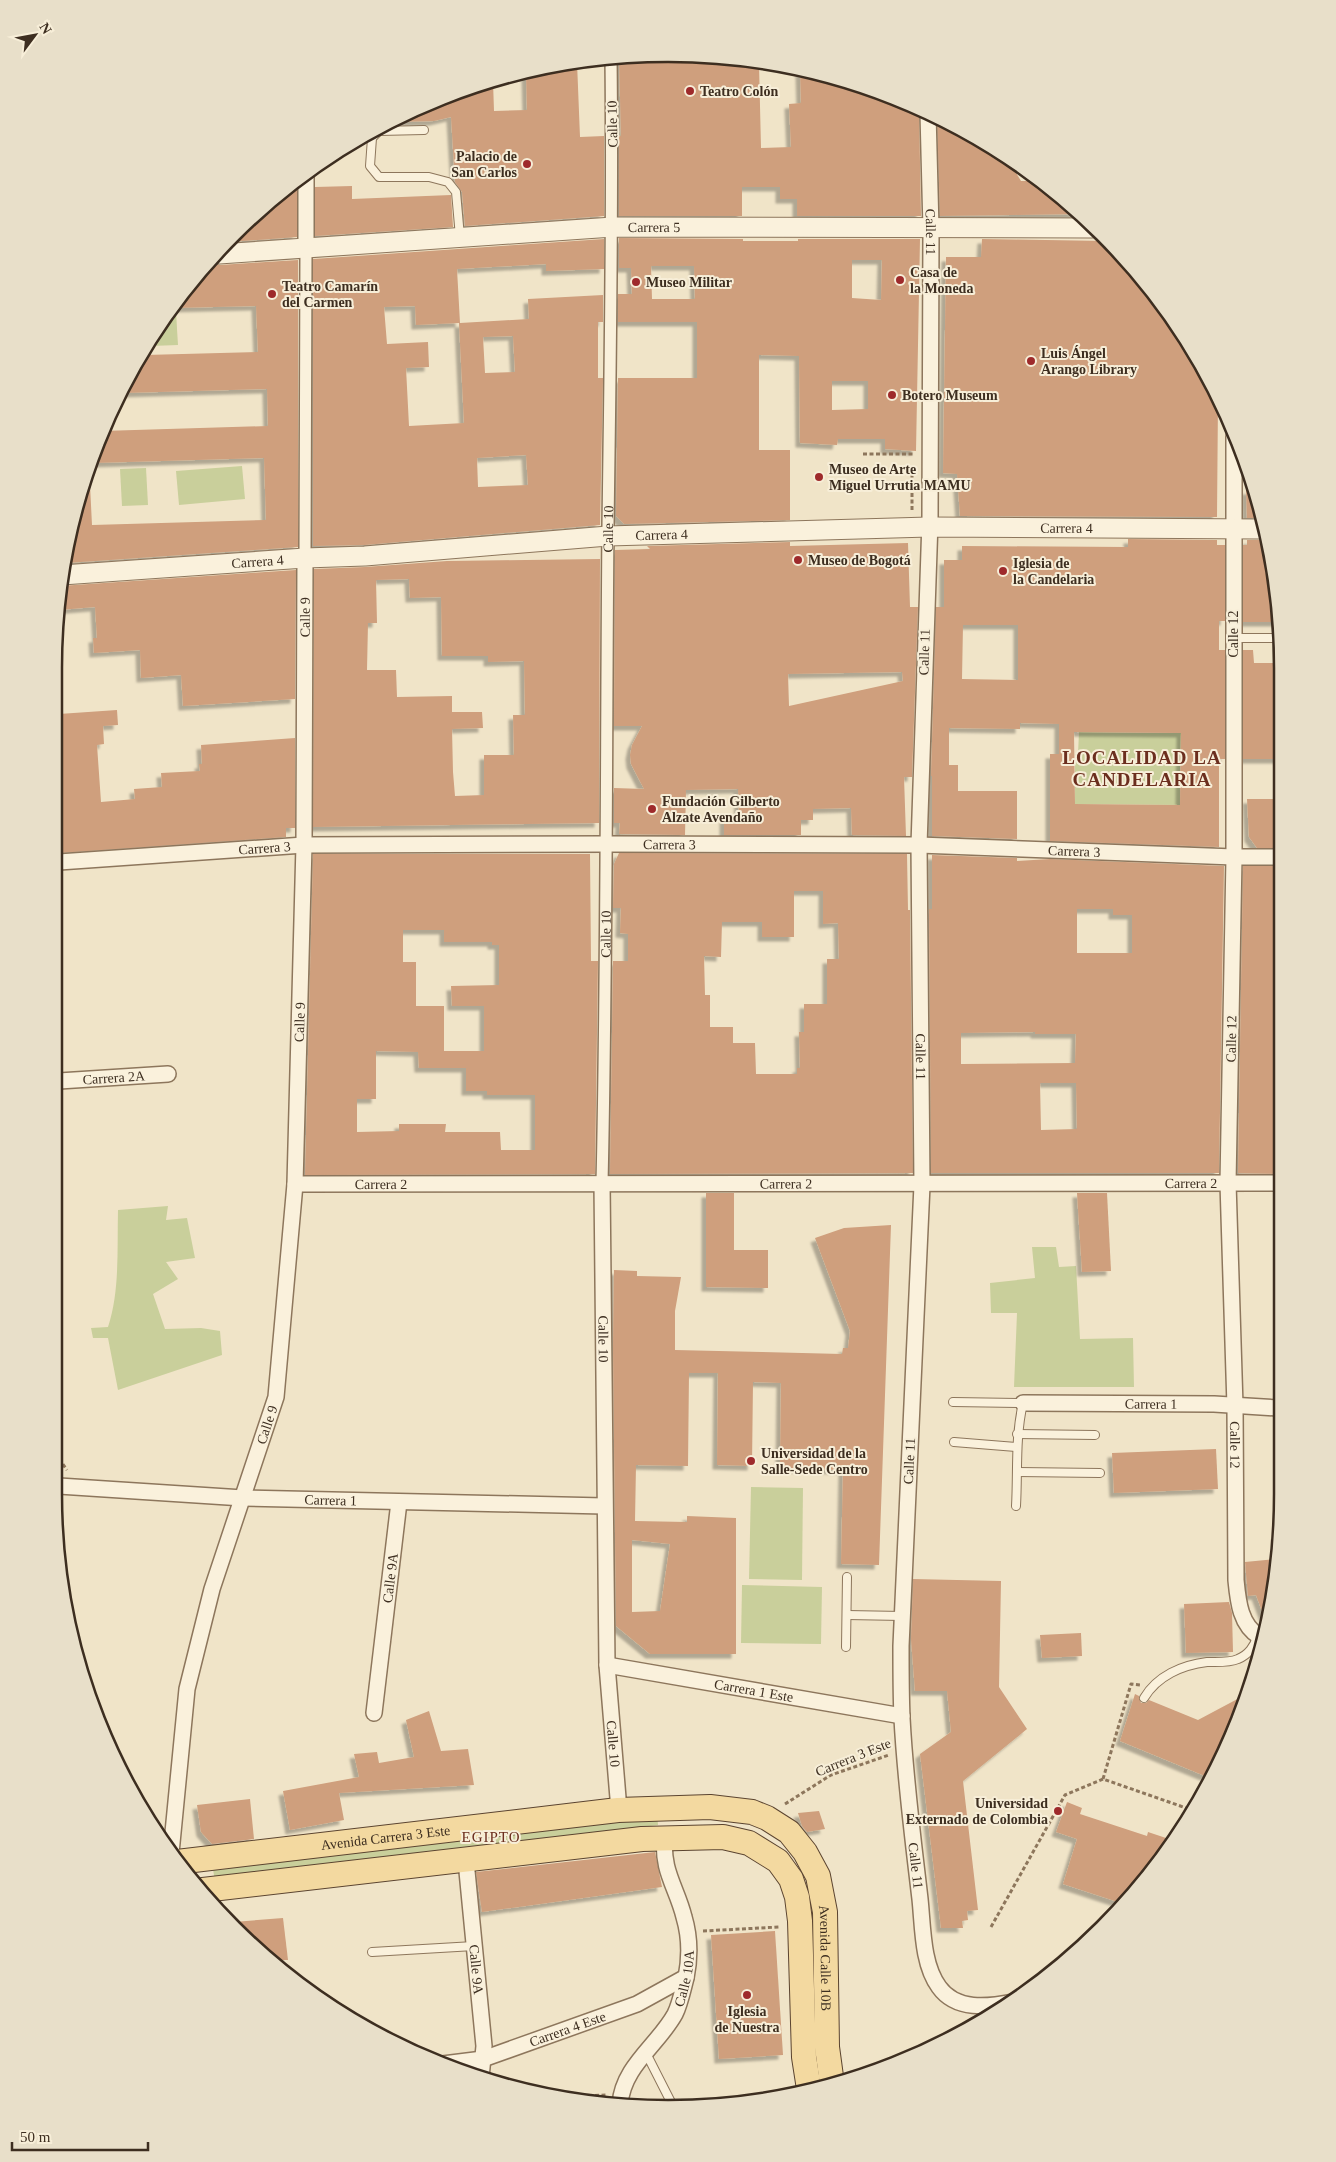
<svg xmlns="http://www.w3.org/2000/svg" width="1336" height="2162" font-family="'Times New Roman',serif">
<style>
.green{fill:#c9cf9b}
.building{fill:#cf9f7d;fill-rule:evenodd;filter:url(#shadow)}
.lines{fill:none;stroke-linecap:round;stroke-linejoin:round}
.service-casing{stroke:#8d765c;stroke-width:10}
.pedestrian-casing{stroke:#8d765c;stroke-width:14}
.minor-casing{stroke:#8d765c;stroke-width:18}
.tertiary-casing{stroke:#8d765c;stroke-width:21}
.primary-casing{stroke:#5b4430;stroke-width:26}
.path{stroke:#8d765c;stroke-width:3;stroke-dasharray:4 2.5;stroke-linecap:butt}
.service{stroke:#faf1dc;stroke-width:8}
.pedestrian{stroke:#faf1dc;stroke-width:11}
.minor{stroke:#faf1dc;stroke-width:15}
.tertiary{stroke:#faf1dc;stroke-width:19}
.primary{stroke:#f3d9a0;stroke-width:24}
.poi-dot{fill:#9e2a2b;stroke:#f7eed8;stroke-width:2}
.labels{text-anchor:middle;stroke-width:4;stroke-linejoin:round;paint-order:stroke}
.poi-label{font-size:14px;font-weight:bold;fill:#3d2e20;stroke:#f7eed8;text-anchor:start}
.street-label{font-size:14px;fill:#3d2e20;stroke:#f7eed8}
.neighbourhood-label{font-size:15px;letter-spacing:1px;fill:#6b2e1e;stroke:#f7eed8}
.district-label{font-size:19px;font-weight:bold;letter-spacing:1px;fill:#6b2e1e;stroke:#f7eed8}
.rim{fill:none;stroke:#3d2e20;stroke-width:2.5}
</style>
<defs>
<filter id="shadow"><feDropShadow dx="-4.5" dy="4.5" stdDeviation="1" flood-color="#0004"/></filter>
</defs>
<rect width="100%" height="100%" fill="#f0e4c8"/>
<g class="green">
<polygon points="170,312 176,312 178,345 151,346"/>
<polygon points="242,466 245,499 179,505 176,471"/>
<polygon points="146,468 148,505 122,506 120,469"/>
<polygon points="1079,732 1181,733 1180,805 1075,804 1075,754 1078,754"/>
<path d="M168,1206L166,1220L187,1218L195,1258L166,1262L178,1279L153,1294L165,1329L201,1328L220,1331L222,1355L118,1390L108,1338H93L91,1328L108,1327C120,1291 117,1248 118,1210Z"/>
<polygon points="1032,1247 1056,1247 1059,1267 1076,1266 1080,1339 1133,1338 1134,1387 1014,1387 1017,1313 991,1313 990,1283 1035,1278"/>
<polygon points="751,1487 803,1488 802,1580 749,1579"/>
<polygon points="742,1585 822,1587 821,1644 741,1643"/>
<polygon points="657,1812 658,1825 215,1882 213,1869"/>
</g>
<g class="building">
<polygon points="708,55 759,64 761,148 791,147 789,104 801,103 800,70 827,75 919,109 921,216 797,216 797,199 780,199 780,187 742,187 742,216 619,216 619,136 621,136 619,58"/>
<polygon points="577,62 580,137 604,136 604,216 465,226 462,192 455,182 451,117 434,121 393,122 470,86 493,81 494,111 527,110 526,73"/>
<polygon points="937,116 1015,164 1015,171 1021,181 1042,181 1078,214 940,216"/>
<polygon points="352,186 352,199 451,195 453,227 315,236 315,187"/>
<polygon points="297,187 297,237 229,242 251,219 265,218 264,205 289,188"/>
<path d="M619,238L743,239V241H798V239H920L916,451L885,449V439H838L837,445L800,443L799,356L759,355V450H790V520L624,524L616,516L618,378H697V322H618V294H632L631,268H619ZM852,260H882L881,300L852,298ZM651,266H694L695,299H652ZM832,381H868V409L832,410Z"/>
<path d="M604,239V269L546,271V264L457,269L460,323L529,319L528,299L603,295V322H598V378H603L600,525L364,545L313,546V259ZM415,306L416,325L459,323L464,423L409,426L406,368L429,367L428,342L387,344L384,307ZM513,336L515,372L485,373L483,337ZM526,455L528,485L478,487L477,458Z"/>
<polygon points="982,239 1106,241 1130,263 1135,270 1135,283 1144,283 1200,361 1218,400 1217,517 960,516 957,474 943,473 946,257 981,257"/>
<polygon points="298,260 298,547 66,563 87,484 90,485 92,525 266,520 264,458 93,463 102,431 268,426 267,389 123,393 145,355 258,352 256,306 173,308 181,294 211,262 220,265"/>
<polygon points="1246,490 1253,490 1259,518 1247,518"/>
<path d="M1128,539L1217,540V545H1225V621H1219V650H1225V759H1219V847L1050,841V754H1059V724L1020,723V729L949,728V765H958V791H1017V839L932,836V776H931L936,607H944V560H962V546L1128,547ZM963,625H1018V680L962,679ZM1074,732L1181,733L1180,805L1075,804Z"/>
<polygon points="1247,540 1263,540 1280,622 1243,622 1243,545 1247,545"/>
<path d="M790,542V546L908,543L910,607H918L912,777H904L906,836L852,835L851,808L813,809V820H801V835H724V818H739L738,789L686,790L685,835L619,834L620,823H614V788L644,789L631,764L630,755L632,745L642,726H614L615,550L650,549L647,546ZM902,672L903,681L789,706L788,674Z"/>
<path d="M600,559L599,823L313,827L314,569L365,567L447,561ZM409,579L410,598L441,597L442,656H488V662L524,661L525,715H513L514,755H484V795L455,796L453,772L452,729L483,728L482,712H452V696L397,697L396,670H367L368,623H377L376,580Z"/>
<polygon points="296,570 295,699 183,706 181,675 141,678 140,650 94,653 93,638 97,638 95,607 59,610 60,586"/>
<polygon points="1243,650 1253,650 1254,663 1281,663 1280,759 1243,759"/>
<polygon points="117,710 118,725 103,726 104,744 97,745 101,802 135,799 134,789 162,787 161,773 200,771 199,764 202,764 201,745 295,738 295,828 286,828 286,837 59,853 59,714"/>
<polygon points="1247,799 1280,799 1280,848 1257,848 1249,837"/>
<path d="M619,853L907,854L908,910H910L913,1173L610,1174L613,961H628V934L620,933L621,908H613L614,864ZM794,891H823V924L838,923L839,959H827V1004H804V1032H799L800,1068H797V1074H756L755,1043H733V1027H710V995H705L704,956L721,957L722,922H762V937H794Z"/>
<path d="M313,854H590L591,961H598L595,1174L305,1175ZM403,930H444V942H492V945H499V985L451,986L452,1006H484V1051H444V1006H416V962H403ZM376,1051L418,1052L419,1068H466V1091H487V1095H535V1150H501L500,1132H445L446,1124H399V1131L357,1132V1099H376Z"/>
<path d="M932,855L1017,858V861L1050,859L1224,866L1219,1173H931L929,909H932ZM1077,909H1113V915H1132V953H1077ZM1035,1032V1034H1076L1075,1063L961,1064V1033ZM1040,1083H1076L1077,1129L1041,1130Z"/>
<polygon points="1243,866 1280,866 1279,1174 1238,1173"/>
<polygon points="706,1193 734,1193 734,1250 768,1250 768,1288 706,1287"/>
<polygon points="1077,1193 1107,1193 1111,1271 1082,1272"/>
<path d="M891,1225L879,1565L841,1564L843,1470L780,1468L781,1383L753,1382L752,1466L717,1465L718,1373H689L688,1466L636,1465L635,1521L687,1522V1516L736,1518V1654H650L616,1626L613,1347L614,1270L637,1271V1276L681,1277L675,1311V1350L842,1354L843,1348H848L850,1331L815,1238L844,1228ZM632,1540L670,1544L660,1611L632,1612Z"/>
<polygon points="1216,1449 1218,1489 1114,1493 1112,1453"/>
<polygon points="1276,1559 1277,1574 1265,1619 1256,1595 1248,1596 1245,1562"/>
<polygon points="913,1579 1001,1581 999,1687 1027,1729 963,1781 978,1910 967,1911 968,1920 962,1921 963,1928 941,1928 920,1754 951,1732 947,1691 915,1691 911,1639"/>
<polygon points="1229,1602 1232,1613 1233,1652 1186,1653 1184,1604"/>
<polygon points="1081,1633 1082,1656 1042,1658 1040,1635"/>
<polygon points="1135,1694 1139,1696 1141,1703 1146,1703 1149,1700 1198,1720 1245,1695 1236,1729 1210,1773 1205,1776 1120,1741"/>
<polygon points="429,1711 441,1751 468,1749 474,1785 339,1793 344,1820 290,1830 283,1791 359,1777 354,1754 377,1752 379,1763 414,1757 406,1720"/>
<polygon points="250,1799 254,1839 212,1844 201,1832 197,1805"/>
<polygon points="1067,1802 1082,1808 1080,1814 1147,1836 1148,1832 1172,1840 1155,1868 1124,1904 1063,1884 1077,1839 1056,1832"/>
<polygon points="819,1811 825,1829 807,1832 802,1826 798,1813"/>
<polygon points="655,1852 662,1887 482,1912 476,1872"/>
<polygon points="283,1918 288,1960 273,1960 234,1922"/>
<polygon points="775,1931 783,2055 719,2059 711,1935"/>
</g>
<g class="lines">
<defs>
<g id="service">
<polyline points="424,130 379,131 372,138 370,166 379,177 429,177 448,182 456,192 460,237"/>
<polyline points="1233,638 1281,638"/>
<path d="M953,1402L1023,1403C1015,1438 1018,1471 1016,1506"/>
<polyline points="1017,1434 1095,1435"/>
<polyline points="954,1442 1016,1447"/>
<polyline points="1018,1472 1100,1473"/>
<polyline points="847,1615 902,1616"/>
<polyline points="846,1647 847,1577"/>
<path d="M1144,1698C1157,1676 1182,1665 1207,1662C1216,1662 1229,1663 1238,1659C1248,1655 1255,1646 1257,1636"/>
<polyline points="372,1952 474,1946"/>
<polyline points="646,2053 674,2108"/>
</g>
<g id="pedestrian">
<polyline points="305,558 306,248"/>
<path id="s1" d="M602,1183C607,965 606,746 608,527C610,371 613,215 611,58"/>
</g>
<g id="minor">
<path id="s2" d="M928,113L931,229L930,521L919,845L922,1185L901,1646C901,1670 901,1694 902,1718C905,1778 913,1839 920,1899C923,1927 922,1964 939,1987C956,2011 988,2007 1013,2002"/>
<polyline points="306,248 306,175"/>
<path id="s3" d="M1234,437V857L1228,1183L1235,1406L1236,1580C1238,1601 1240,1625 1260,1637"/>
<path id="s4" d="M59,862L304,845L607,844L919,845L1234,857H1280"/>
<path id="s5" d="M59,1081L168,1074"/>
<path id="s6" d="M602,1183L607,1665L618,1798V1810"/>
<path id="s7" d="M295,1184L1279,1183"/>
<path id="s8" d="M1023,1403L1214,1404L1278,1408"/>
<path id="s9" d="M59,1486L243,1498L604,1506"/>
<path id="s10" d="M607,1665L902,1716"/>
<path id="s11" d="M374,1713L399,1502"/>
<path id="s12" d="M171,1853L187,1689L212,1589L276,1397L295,1184L304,845L305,558"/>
<path id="s13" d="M466,1861L484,2046L481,2078"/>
<path id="s14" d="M443,2064L483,2059L637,2004L686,1977"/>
<path id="s15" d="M620,2104C623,2066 658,2045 675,2014C680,2004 683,1989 686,1978C690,1958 690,1937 684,1917C677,1888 661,1870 665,1837"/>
</g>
<g id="tertiary">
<path id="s16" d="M219,254L613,227L1092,228"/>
<path id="s17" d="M62,575L305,558L365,556L608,536L929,527L1261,529"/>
</g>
<g id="primary">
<path id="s18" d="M177,1862L618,1810L710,1807L752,1812L767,1818L789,1832L805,1852L818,1876L825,1912L827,2047L832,2084"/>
<polyline points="203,1890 642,1839 723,1837 749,1843 778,1861 791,1879 797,1897 800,1921 804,2057 809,2089"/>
</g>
</defs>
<use href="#service" class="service-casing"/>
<use href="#pedestrian" class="pedestrian-casing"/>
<use href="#minor" class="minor-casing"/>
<use href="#tertiary" class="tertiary-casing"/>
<use href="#primary" class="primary-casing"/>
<g class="path">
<polyline points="863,454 915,454"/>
<polyline points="893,489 911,489"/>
<polyline points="912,510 912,473"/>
<polyline points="59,1172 59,1095"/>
<polyline points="59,1459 67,1470"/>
<polyline points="1103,1779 1131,1684 1140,1685"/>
<polyline points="785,1804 831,1775 889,1755"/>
<polyline points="991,1927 1065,1795 1103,1779 1189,1809"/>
<polyline points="703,1931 779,1927"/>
<polyline points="556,2097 607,2095"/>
</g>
<use href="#service" class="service"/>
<use href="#pedestrian" class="pedestrian"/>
<use href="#minor" class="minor"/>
<use href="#tertiary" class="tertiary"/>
<use href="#primary" class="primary"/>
</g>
<g class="poi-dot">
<circle cx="690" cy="91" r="5"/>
<circle cx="527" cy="164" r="5"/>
<circle cx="900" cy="280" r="5"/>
<circle cx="636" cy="282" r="5"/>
<circle cx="272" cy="294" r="5"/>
<circle cx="1031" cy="361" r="5"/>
<circle cx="892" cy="395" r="5"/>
<circle cx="819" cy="477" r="5"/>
<circle cx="798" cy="560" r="5"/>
<circle cx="1003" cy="571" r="5"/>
<circle cx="652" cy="809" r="5"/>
<circle cx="751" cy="1461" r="5"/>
<circle cx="1058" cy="1811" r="5"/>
<circle cx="747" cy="1995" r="5"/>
</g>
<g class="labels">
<g class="poi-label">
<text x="700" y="96">Teatro Colón</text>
<text x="517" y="161" text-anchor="end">Palacio de<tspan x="517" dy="16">San Carlos</tspan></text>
<text x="910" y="277">Casa de<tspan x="910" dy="16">la Moneda</tspan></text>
<text x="646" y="287">Museo Militar</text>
<text x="282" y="291">Teatro Camarín<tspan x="282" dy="16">del Carmen</tspan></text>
<text x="1041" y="358">Luis Ángel<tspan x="1041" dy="16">Arango Library</tspan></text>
<text x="902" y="400">Botero Museum</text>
<text x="829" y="474">Museo de Arte<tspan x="829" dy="16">Miguel Urrutia MAMU</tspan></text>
<text x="808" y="565">Museo de Bogotá</text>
<text x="1013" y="568">Iglesia de<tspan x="1013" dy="16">la Candelaria</tspan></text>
<text x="662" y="806">Fundación Gilberto<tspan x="662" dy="16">Alzate Avendaño</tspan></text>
<text x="761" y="1458">Universidad de la<tspan x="761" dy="16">Salle-Sede Centro</tspan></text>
<text x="1048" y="1808" text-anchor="end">Universidad<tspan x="1048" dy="16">Externado de Colombia</tspan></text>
<text x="747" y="2016" text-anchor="middle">Iglesia<tspan x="747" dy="16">de Nuestra</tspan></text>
</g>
<g class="street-label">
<text transform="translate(612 124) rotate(-91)" y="5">Calle 10</text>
<text dy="5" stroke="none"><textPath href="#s16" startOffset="436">Carrera 5</textPath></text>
<text dy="5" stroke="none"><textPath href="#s2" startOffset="119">Calle 11</textPath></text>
<text dy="5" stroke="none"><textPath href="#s17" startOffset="1006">Carrera 4</textPath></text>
<text dy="5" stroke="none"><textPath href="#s1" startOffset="654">Calle 10</textPath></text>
<text dy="5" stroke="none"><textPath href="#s17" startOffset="601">Carrera 4</textPath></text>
<text dy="5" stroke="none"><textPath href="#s17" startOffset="196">Carrera 4</textPath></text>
<text dy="5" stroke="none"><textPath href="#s12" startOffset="1251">Calle 9</textPath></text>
<text transform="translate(1233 634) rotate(-90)" y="5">Calle 12</text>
<text transform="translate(924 652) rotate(-88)" y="5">Calle 11</text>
<text dy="5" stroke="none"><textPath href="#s4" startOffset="611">Carrera 3</textPath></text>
<text dy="5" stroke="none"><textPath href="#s4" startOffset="206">Carrera 3</textPath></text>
<text dy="5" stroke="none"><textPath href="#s4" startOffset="1016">Carrera 3</textPath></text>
<text dy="5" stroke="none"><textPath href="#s1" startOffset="249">Calle 10</textPath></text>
<text dy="5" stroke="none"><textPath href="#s12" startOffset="846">Calle 9</textPath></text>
<text transform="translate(1231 1039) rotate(-89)" y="5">Calle 12</text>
<text dy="5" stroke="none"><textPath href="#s2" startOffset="944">Calle 11</textPath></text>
<text dy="5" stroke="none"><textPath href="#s5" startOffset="55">Carrera 2A</textPath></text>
<text dy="5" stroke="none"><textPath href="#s7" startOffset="896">Carrera 2</textPath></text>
<text dy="5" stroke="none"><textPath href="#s7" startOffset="86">Carrera 2</textPath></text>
<text dy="5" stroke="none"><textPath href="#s7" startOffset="491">Carrera 2</textPath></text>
<text dy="5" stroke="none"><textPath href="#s6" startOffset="156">Calle 10</textPath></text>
<text dy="5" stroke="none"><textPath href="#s8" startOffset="128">Carrera 1</textPath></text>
<text dy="5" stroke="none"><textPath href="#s12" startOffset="441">Calle 9</textPath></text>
<text dy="5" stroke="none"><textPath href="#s3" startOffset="1008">Calle 12</textPath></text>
<text transform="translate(909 1461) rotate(-87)" y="5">Calle 11</text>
<text dy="5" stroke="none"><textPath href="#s9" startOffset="272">Carrera 1</textPath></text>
<text dy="5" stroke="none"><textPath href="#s11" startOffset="136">Calle 9A</textPath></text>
<text dy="5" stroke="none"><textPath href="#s10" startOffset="149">Carrera 1 Este</textPath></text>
<text dy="5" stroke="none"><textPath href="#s6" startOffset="561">Calle 10</textPath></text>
<text transform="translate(853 1757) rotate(-22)" y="5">Carrera 3 Este</text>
<text dy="5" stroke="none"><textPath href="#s18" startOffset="210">Avenida Carrera 3 Este</textPath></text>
<text dy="5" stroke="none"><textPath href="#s2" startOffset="1754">Calle 11</textPath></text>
<text dy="5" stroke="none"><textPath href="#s18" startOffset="756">Avenida Calle 10B</textPath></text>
<text dy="5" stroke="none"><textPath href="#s13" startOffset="109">Calle 9A</textPath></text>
<text dy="5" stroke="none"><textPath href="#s15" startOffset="144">Calle 10A</textPath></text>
<text dy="5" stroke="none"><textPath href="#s14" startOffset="130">Carrera 4 Este</textPath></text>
</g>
<g class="neighbourhood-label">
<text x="491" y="1842">EGIPTO</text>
</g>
<g class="district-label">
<text x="1142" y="764">LOCALIDAD LA<tspan x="1142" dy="22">CANDELARIA</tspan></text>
</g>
</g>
<path d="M0 0H1336V2162H0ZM668 62H668A606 606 0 0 1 1274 668V1494A606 606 0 0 1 668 2100H668A606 606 0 0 1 62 1494V668A606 606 0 0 1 668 62Z" fill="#e8dfc9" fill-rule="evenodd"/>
<path class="rim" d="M668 62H668A606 606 0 0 1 1274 668V1494A606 606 0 0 1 668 2100H668A606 606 0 0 1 62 1494V668A606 606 0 0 1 668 62Z"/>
<g transform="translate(35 35) rotate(58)" stroke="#f7eed8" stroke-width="4" paint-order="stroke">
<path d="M0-4L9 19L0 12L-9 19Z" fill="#3d2e20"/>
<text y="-8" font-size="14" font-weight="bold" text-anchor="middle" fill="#3d2e20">N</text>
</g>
<path d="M12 2142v8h136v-8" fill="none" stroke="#3d2e20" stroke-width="2.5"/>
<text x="20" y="2142" font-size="15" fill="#3d2e20" stroke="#f7eed8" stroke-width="4" paint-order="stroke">50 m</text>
</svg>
